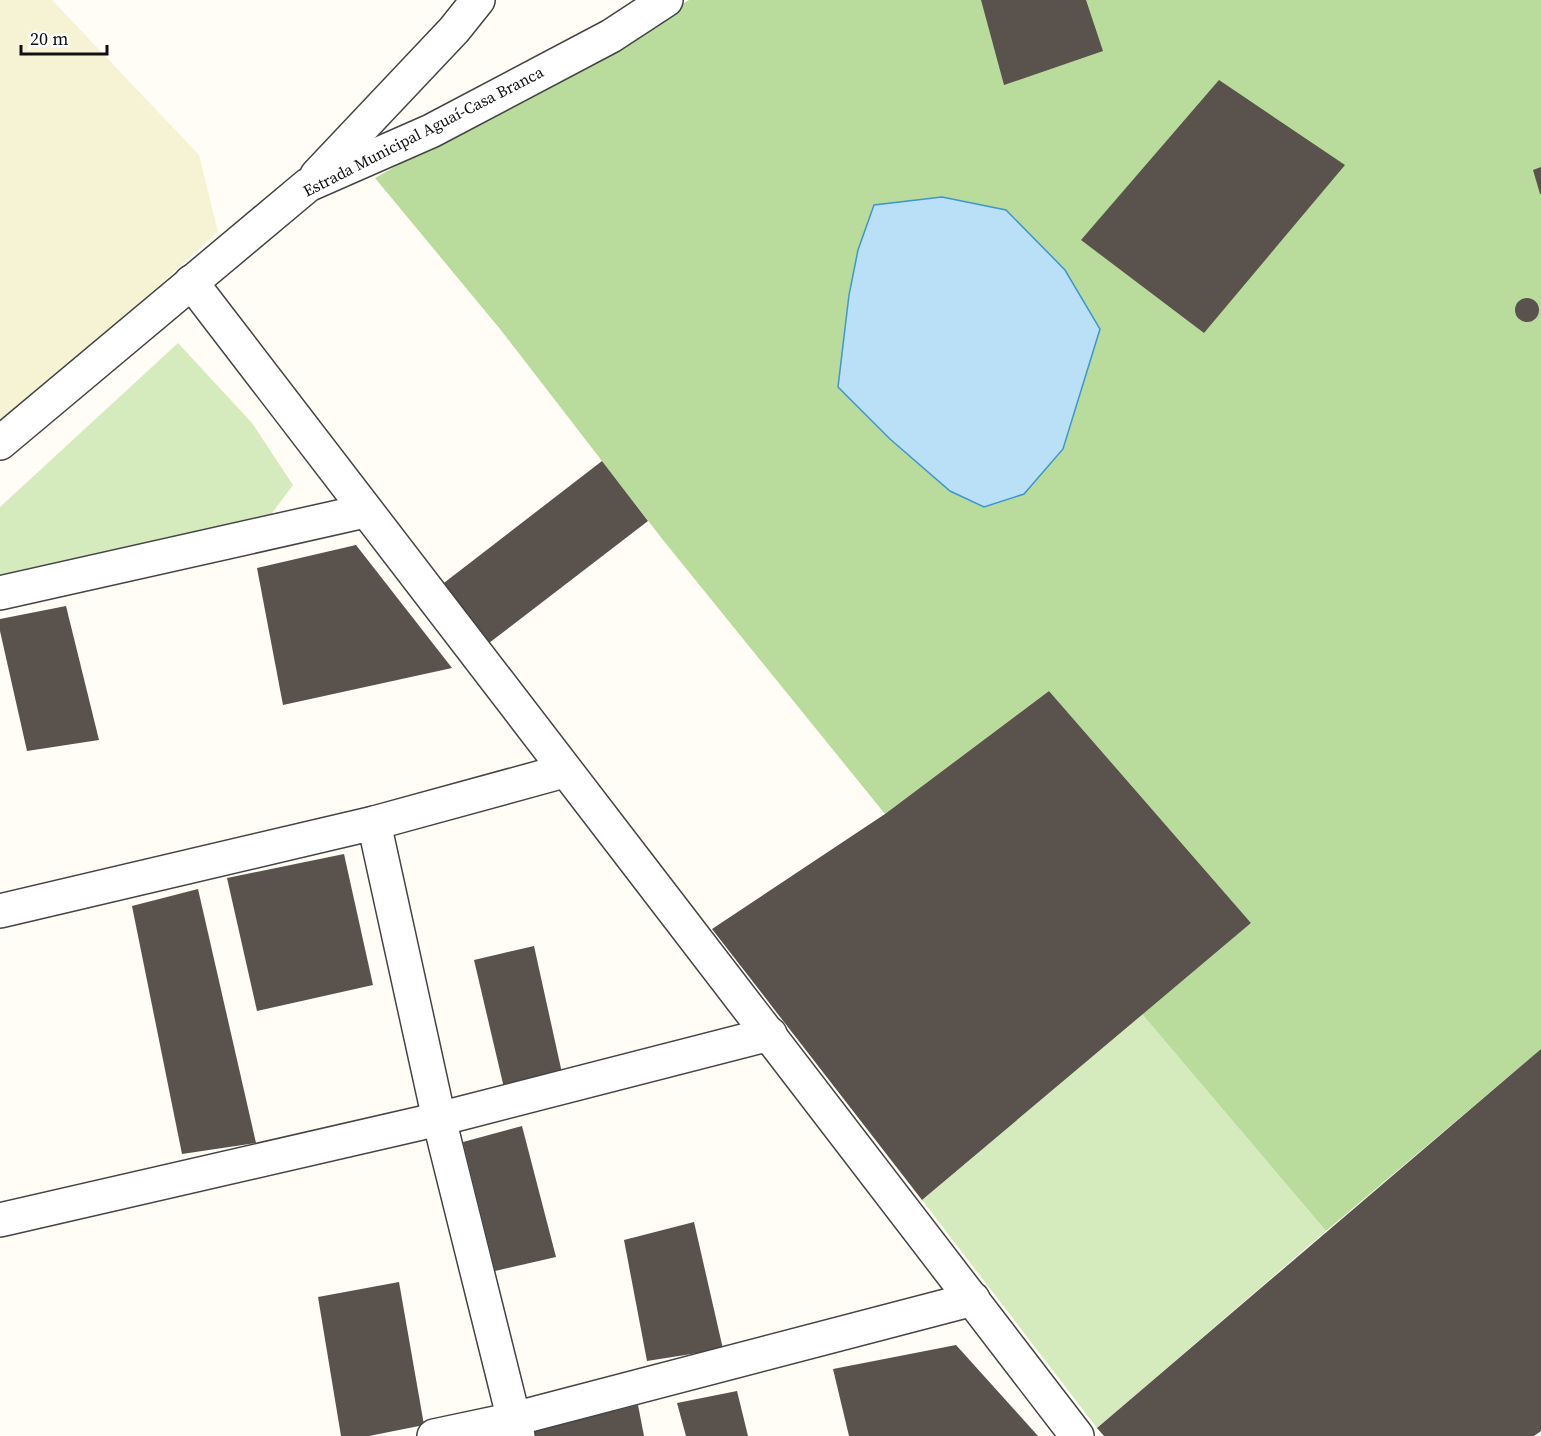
<svg xmlns="http://www.w3.org/2000/svg" width="1541" height="1436" font-family="'Source Serif 4',serif">
<style>
.farmland{fill:#f6f3d4}
.green{fill:#d5ebbd}
.forest{fill:#b9dc9c}
.water{fill:#b9e0f7;stroke:#3f96cf;stroke-width:1.5}
.building{fill:#5a524d}
.lines{fill:none;stroke-linecap:round;stroke-linejoin:round}
.street-casing{stroke:#444;stroke-width:36}
.street{stroke:#fff;stroke-width:33}
.labels{text-anchor:middle;stroke-width:6;stroke-linejoin:round;paint-order:stroke}
.street-label{font-size:16px;fill:#111;stroke:#fff}
</style>
<rect width="100%" height="100%" fill="#fffdf5"/>
<polygon class="farmland" points="0,0 52,0 199,155 218,232 53,381 0,426"/>
<g class="green">
<polygon points="178,343 252,423 293,485 267,520 0,579 0,507"/>
<polygon points="1142,1014 1326,1231 1097,1428 922,1200"/>
</g>
<polygon class="forest" points="689,0 1541,0 1541,1049 1326,1231 1142,1014 1251,923 1049,691 885,814 663,540 500,329 375,178 499,107 571,72"/>
<polygon class="water" points="942,197 1006,210 1065,270 1100,329 1063,449 1024,494 984,507 950,491 890,439 838,387 849,295 858,250 874,205"/>
<g class="building">
<polygon points="981,0 1086,0 1103,51 1004,85"/>
<polygon points="1219,80 1345,165 1204,333 1081,240"/>
<polygon points="1541,167 1541,194 1540,194 1533,170"/>
<circle cx="1527" cy="310" r="12"/>
<polygon points="602,461 648,521 489,643 440,586"/>
<polygon points="356,545 452,668 283,705 257,568"/>
<polygon points="66,606 99,740 27,751 0,631 0,619"/>
<polygon points="1049,691 1251,923 922,1200 712,929 885,814"/>
<polygon points="344,854 373,985 257,1011 227,878"/>
<polygon points="198,889 256,1143 182,1154 132,906"/>
<polygon points="534,946 562,1073 504,1088 474,960"/>
<polygon points="1541,1049 1541,1431 1534,1436 1104,1436 1097,1428"/>
<polygon points="522,1126 556,1257 495,1271 463,1142"/>
<polygon points="694,1222 723,1349 647,1361 624,1240"/>
<polygon points="399,1282 424,1425 369,1436 341,1436 318,1297"/>
<polygon points="956,1345 1038,1436 849,1436 833,1369"/>
<polygon points="737,1391 748,1436 686,1436 677,1403"/>
<polygon points="638,1405 644,1436 535,1436 534,1430"/>
</g>
<g class="lines">
<defs>
<g id="street">
<polyline points="317,175 454,30 478,0"/>
<path d="M191,282C485,668 783,1050 1077,1436"/>
<polyline points="0,443 308,185 431,131 611,36 666,0"/>
<polyline points="0,593 365,511"/>
<polyline points="374,823 439,1119 518,1436"/>
<polyline points="0,911 374,823 564,771"/>
<polyline points="0,1220 439,1119 770,1034"/>
<polyline points="434,1436 514,1419 973,1299"/>
</g>
</defs>
<use href="#street" class="street-casing"/>
<use href="#street" class="street"/>
</g>
<g class="labels">
<g class="street-label">
<text transform="translate(423 131) rotate(-27)" y="6">Estrada Municipal Aguaí-Casa Branca</text>
</g>
</g>
<path d="M21 45v9h86v-9" fill="none" stroke="#111111" stroke-width="3"/>
<text x="30" y="45" font-size="18" fill="#111111" stroke="#ffffff" stroke-width="4.5" paint-order="stroke">20 m</text>
</svg>
